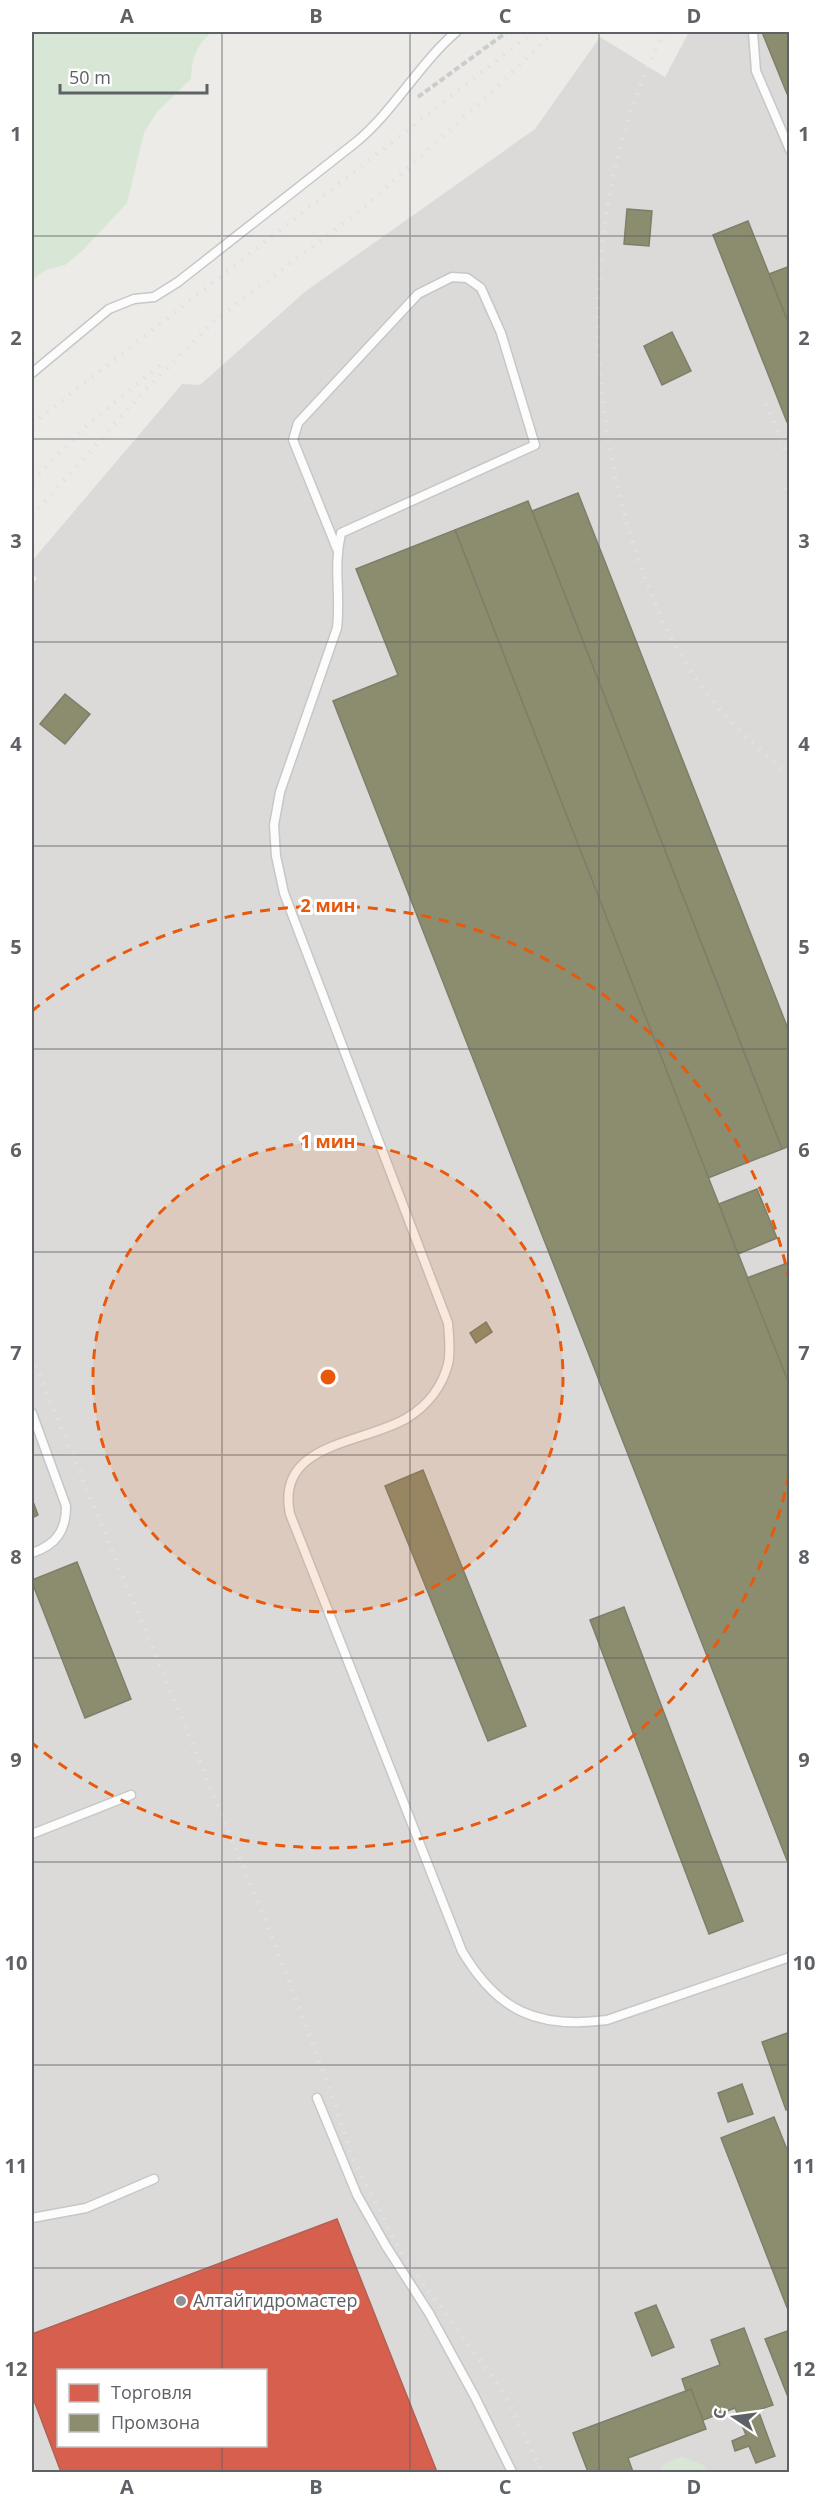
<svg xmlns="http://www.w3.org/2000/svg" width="821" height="2504" font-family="'Open Sans',sans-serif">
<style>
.industrial{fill:#dcdad8;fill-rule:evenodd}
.green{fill:#d8e7d5}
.shops{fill:#d6604d;stroke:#b26054;stroke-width:1.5;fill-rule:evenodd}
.industry{fill:#8c8c6e;stroke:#7e7f6b;stroke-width:1.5}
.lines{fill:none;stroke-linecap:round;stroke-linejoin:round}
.service-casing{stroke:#c7c7c7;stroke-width:11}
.path{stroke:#cacdcb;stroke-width:4;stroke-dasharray:6 3;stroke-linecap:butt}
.service{stroke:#fcfcfc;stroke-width:8}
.rail{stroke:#e3e2e2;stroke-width:4.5;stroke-dasharray:1.5 8;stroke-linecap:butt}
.grid{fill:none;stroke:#5e6165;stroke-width:1.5;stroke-opacity:0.55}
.ring{fill:none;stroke:#e8590c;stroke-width:3;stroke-dasharray:10 8}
.poi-dot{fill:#909193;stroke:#fff;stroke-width:2}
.labels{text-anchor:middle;stroke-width:6;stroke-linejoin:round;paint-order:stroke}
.poi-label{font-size:18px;fill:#5e6165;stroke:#fff;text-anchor:start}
.centre{fill:#e8590c;stroke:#fff;stroke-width:3}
.ring-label{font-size:18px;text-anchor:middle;font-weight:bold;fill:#e8590c;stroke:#fff;stroke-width:6;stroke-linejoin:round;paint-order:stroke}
.neatline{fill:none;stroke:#5e6165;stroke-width:2}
.grid-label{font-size:20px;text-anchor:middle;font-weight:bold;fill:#5e6165}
</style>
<rect width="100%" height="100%" fill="#ecebe8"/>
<path class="industrial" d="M689,32H789V2472H32V587L37,578L32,574V561L182,384L200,385L306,291L535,129L600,37L665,77ZM58,2370H266V2446H58Z"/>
<g class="green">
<path d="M32,32H212C196,45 192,59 191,79L157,112L144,133L127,203L83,250L65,265L46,270L32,280Z"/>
<polygon points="682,2457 703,2465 708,2472 659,2472 664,2464"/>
</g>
<path class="shops" d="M337,2219L437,2472H61L32,2395V2334ZM58,2370H266V2446H58Z"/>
<g class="industry">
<polygon points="762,32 790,32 790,101"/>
<polygon points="627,209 652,211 649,246 624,244"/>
<polygon points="748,221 790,327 790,421 787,422 713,235"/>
<polygon points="790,266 790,327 769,274"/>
<polygon points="672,332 691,371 662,385 644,346"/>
<polygon points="578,493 790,1034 790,1146 782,1149 532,511"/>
<polygon points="528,501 782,1149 708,1178 455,530"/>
<polygon points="455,530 790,1386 790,1868 333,701 398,675 356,569"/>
<polygon points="65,694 90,714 65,744 40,724"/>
<polygon points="757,1189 777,1238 738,1254 719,1204"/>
<polygon points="790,1262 790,1386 747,1278"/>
<polygon points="486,1322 492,1332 476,1343 470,1333"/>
<polygon points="423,1470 526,1726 488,1741 385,1486"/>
<polygon points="32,1499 38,1515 32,1518"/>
<polygon points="77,1562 131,1699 85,1718 32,1582 32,1580"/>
<polygon points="624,1607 743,1921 709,1934 590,1620"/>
<polygon points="790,2032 790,2108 786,2110 762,2042"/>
<polygon points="742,2084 753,2114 728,2122 718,2093"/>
<polygon points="774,2117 790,2157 790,2315 721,2138"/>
<polygon points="656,2305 674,2347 652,2356 635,2313"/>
<polygon points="744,2328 773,2405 758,2410 775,2456 756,2463 749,2446 735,2451 732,2441 746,2435 735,2408 703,2420 691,2389 686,2391 682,2379 720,2365 711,2340"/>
<polygon points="790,2330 790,2402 765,2339"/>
<polygon points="691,2389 706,2429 628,2458 633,2472 588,2472 573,2433"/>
</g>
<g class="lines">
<defs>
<g id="service">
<polyline points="753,32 756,71 790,150"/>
<path d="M32,373L109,309L134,299L154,297L178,282L355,143C394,111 418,65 456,32"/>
<path d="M337,549L293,440L298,423L418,294L452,277L467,278L481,288L501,333L535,445L341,533C333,568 341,594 337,628L280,792L274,825L276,856L284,893L448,1323C449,1336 451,1352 448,1364C442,1387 427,1406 407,1418C364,1444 275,1442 290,1514L462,1951C498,2012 538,2029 607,2020L790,1957"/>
<path d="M32,1413L66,1506C66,1531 56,1545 32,1553"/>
<polyline points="32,1834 131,1795"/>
<polyline points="317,2098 357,2195 386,2246 429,2313 475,2397 512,2472"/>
<polyline points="32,2218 86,2208 154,2179"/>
</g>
</defs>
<use href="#service" class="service-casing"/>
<polyline class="path" points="418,97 507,32"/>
<use href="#service" class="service"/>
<g class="rail">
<path d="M664,32C586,187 581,370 630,534C646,585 665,634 695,678C721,715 756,747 790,776"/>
<polyline points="766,404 790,460"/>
<polyline points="32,424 533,32"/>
<polyline points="32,481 83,429 166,360"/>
<polyline points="786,488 790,497"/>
<polyline points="32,516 139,397 215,320 360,211 496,88 553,32"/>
<polyline points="32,1357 267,1924 330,2089 351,2154 403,2256 504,2393 542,2472"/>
</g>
</g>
<path class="grid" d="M222,32V2370M410,32V2472M599,32V2472M32,236H790M32,439H790M32,642H790M32,846H790M32,1049H790M32,1252H790M32,1455H790M32,1658H790M32,1862H790M32,2065H790M32,2268H790M222,2446V2472"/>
<circle cx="328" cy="1377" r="235" fill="#e8590c" fill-opacity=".12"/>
<g class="ring">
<circle cx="328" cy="1377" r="235"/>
<path d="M789 1475A471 471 0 0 1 32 1743M32 1011A471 471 0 0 1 789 1279"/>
</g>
<circle class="poi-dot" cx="181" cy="2301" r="6"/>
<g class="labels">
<g class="poi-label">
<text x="193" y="2307">Алтайгидромастер</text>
</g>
</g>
<circle cx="328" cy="1377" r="9" class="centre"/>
<g class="ring-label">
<text x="328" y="912">2 мин</text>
<text x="328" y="1148">1 мин</text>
</g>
<rect width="821" height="2504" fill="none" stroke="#ffffff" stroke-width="66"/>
<rect x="57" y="2369" width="210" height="78" fill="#ffffff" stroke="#bfc0c1" stroke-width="1.5"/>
<rect x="69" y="2384" width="30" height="18" fill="#d6604d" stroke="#bfc0c1" stroke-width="1.5"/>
<text x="111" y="2399" font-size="18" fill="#5e6165">Торговля</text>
<rect x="69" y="2414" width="30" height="18" fill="#8c8c6e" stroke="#bfc0c1" stroke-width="1.5"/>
<text x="111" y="2429" font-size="18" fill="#5e6165">Промзона</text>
<g transform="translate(734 2417) rotate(283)" stroke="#ffffff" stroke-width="4.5" paint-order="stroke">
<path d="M0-4.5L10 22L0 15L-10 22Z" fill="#5e6165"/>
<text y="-9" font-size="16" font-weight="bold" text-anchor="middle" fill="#5e6165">С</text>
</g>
<path d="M60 84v9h147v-9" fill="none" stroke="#5e6165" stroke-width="3"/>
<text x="69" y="84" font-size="18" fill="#5e6165" stroke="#ffffff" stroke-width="4.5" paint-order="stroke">50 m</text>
<rect x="33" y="33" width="755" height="2438" class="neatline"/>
<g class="grid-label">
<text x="127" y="23">A</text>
<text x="316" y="23">B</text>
<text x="505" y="23">C</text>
<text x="694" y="23">D</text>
<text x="16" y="141">1</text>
<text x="804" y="141">1</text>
<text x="16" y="345">2</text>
<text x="804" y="345">2</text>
<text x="16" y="548">3</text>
<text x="804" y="548">3</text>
<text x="16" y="751">4</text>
<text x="804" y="751">4</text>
<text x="16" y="954">5</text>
<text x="804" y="954">5</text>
<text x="16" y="1157">6</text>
<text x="804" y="1157">6</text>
<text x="16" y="1360">7</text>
<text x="804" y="1360">7</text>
<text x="16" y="1564">8</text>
<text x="804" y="1564">8</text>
<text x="16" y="1767">9</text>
<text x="804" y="1767">9</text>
<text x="16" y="1970">10</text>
<text x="804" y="1970">10</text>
<text x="16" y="2173">11</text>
<text x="804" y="2173">11</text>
<text x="16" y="2376">12</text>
<text x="804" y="2376">12</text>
<text x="127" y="2494">A</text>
<text x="316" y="2494">B</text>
<text x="505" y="2494">C</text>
<text x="694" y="2494">D</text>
</g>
</svg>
